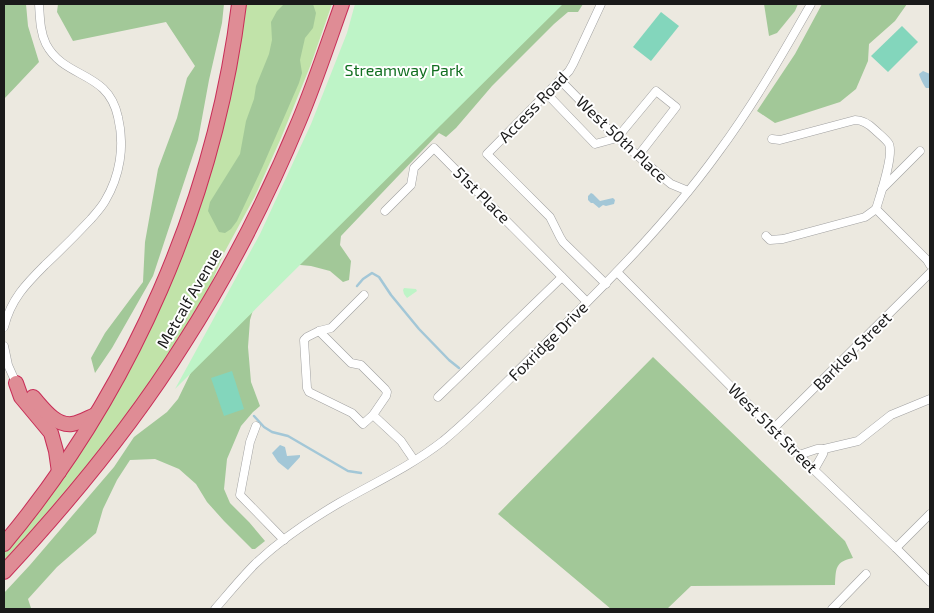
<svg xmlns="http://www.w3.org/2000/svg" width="934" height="613" font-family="'Exo 2',sans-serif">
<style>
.grass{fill:#c1e3a9}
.forest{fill:#a2c898}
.park{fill:#bef4c7}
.pitch{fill:#83d6bc}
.water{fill:#a3c7d7}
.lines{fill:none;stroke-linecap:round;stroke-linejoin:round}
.stream{stroke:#a3c7d7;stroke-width:2.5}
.street-casing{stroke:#a1a1a1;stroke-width:9}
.highway-casing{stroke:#c82f58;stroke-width:16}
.street{stroke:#fff;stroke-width:8}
.highway{stroke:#df8c95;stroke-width:14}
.labels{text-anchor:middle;stroke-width:4;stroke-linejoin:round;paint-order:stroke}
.park-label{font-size:16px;fill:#126f21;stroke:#fff}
.street-label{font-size:16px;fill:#1a1a1a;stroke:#fff}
</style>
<rect width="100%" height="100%" fill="#ece9e0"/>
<polygon class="grass" points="244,4 332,4 311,64 281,138 255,196 224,253 206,296 170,355 136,405 67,495 4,563 4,551 20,532 169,284"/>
<g class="forest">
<polygon points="4,4 26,4 28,26 39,62 4,99"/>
<polygon points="58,4 224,4 222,23 209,80 198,140 153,276 112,348 95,373 91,358 105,333 143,282 145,242 158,169 177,118 187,78 195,66 166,22 73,41 57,12"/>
<polygon points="284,4 313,4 316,13 313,28 305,38 300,60 302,73 299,83 262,168 237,221 231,229 225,233 219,232 208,211 210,202 240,154 246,121 254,99 256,86 269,54 272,40 271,22 277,11"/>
<polygon points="361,4 583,4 578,12 568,12 554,24 492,86 456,128 446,137 439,133 341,236 340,245 351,261 349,280 343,282 330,271 311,266 290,264 256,300 250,320 248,347 251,382 260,406 253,412 241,426 227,459 224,489 230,503 249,522 265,541 255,549 252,549 224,521 207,502 196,484 179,469 155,459 130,460 117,480 103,509 96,533 57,567 28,599 31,608 30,609 4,609 4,593 30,565 114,467 134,437 167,412 178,399 212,329 312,137"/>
<polygon points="764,4 798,4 795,11 777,33 769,36"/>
<polygon points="822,4 907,4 895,21 869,44 868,61 856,89 840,102 775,123 757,111 795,54"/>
<path d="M653,357L845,541L853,558C835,562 836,568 835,585L691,586L667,609H611L498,514Z"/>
</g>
<g class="park">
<polygon points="355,4 563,4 175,389 260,234 311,124 347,33"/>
<polygon points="404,288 416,289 417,291 407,298 404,294 403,290"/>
</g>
<g class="pitch">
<polygon points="661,12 679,26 651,61 633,47"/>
<polygon points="902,26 918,42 888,72 871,56"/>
<polygon points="232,371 244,409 224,416 211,378"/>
</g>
<g class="water">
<path d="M923,71L930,74V88H926C924,86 919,76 919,74Z"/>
<polygon points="591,193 593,194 600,201 613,198 615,200 614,204 606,206 603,205 599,208 593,203 591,203 588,200 588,196"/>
<polygon points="280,445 285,447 287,456 300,455 300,457 288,470 278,462 272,453"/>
</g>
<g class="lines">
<g class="stream">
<polyline points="357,286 363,279 372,273 379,277 391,295 419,329 449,360 459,368"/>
<polyline points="254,416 264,427 272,432 288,436 348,471 361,473"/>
</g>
<defs>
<g id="street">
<polyline points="601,4 573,64 569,71 487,154 550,217 560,237 563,242 606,284"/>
<polyline points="560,80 612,133 647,164 671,184 688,191"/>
<polyline points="547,94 595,144 617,138 656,91 676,107 638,156"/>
<path d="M772,139L780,140L855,120C863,120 869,124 875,130C879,134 886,139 889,144C894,155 880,196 876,209"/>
<polyline points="882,189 920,151"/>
<polyline points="876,209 927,260 930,265"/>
<polyline points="385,211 411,185 414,168 434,148 587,302"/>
<polyline points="766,236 770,240 783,239 865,217 876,209"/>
<polyline points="617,272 811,467 896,548 930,582"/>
<polyline points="364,295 331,328 319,331 307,337 304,340 307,388 309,392 352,413 363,424 373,415 401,441 414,460"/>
<path d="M4,327C11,299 26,284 45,265C61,250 76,235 91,219C96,213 101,208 105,201C120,176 125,146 118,117C108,70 65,80 46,44C40,32 40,18 39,4"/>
<polyline points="319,331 351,363 361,365 385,389 387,392 386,396 373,415"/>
<polyline points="4,346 8,365 16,383"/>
<polyline points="438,397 562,277"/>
<polyline points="256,426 250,442 240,495 284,540"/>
<polyline points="773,429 930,273"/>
<polyline points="799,455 817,449 824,449 858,441 891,415 930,399"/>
<polyline points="814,470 823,454 824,449"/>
<polyline points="896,548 930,514"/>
<path d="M215,609C228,594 241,578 255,564C279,541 310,520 339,503C374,483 411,466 443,441C479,411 512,376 546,343C607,283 667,223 717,154C752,107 782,55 811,4"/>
<polyline points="832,609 866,574"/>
</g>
<g id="highway">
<polyline points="16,383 21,397 51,433 56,451 59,472"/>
<path d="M33,397C43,408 55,426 72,424C80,423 88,418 95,415"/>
<path d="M4,544C131,392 215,200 239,4"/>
<path d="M4,572C70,501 132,426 184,343C229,273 267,198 299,121C315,83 328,43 342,4"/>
</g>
</defs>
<use href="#street" class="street-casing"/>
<use href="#highway" class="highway-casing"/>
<use href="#street" class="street"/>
<use href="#highway" class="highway"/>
</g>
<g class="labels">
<g class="park-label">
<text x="404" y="76">Streamway Park</text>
</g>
<g class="street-label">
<text transform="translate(533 107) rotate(-46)" y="6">Access Road</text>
<text transform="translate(622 139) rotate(43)" y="6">West 50th Place</text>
<text transform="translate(482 195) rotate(45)" y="6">51st Place</text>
<text transform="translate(189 298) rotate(-60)" y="6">Metcalf Avenue</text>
<text transform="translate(548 341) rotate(-45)" y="6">Foxridge Drive</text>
<text transform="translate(852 351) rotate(-45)" y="6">Barkley Street</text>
<text transform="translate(773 428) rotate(45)" y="6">West 51st Street</text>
</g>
</g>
<rect width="934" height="613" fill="none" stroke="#1a1a1a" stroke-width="10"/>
</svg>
